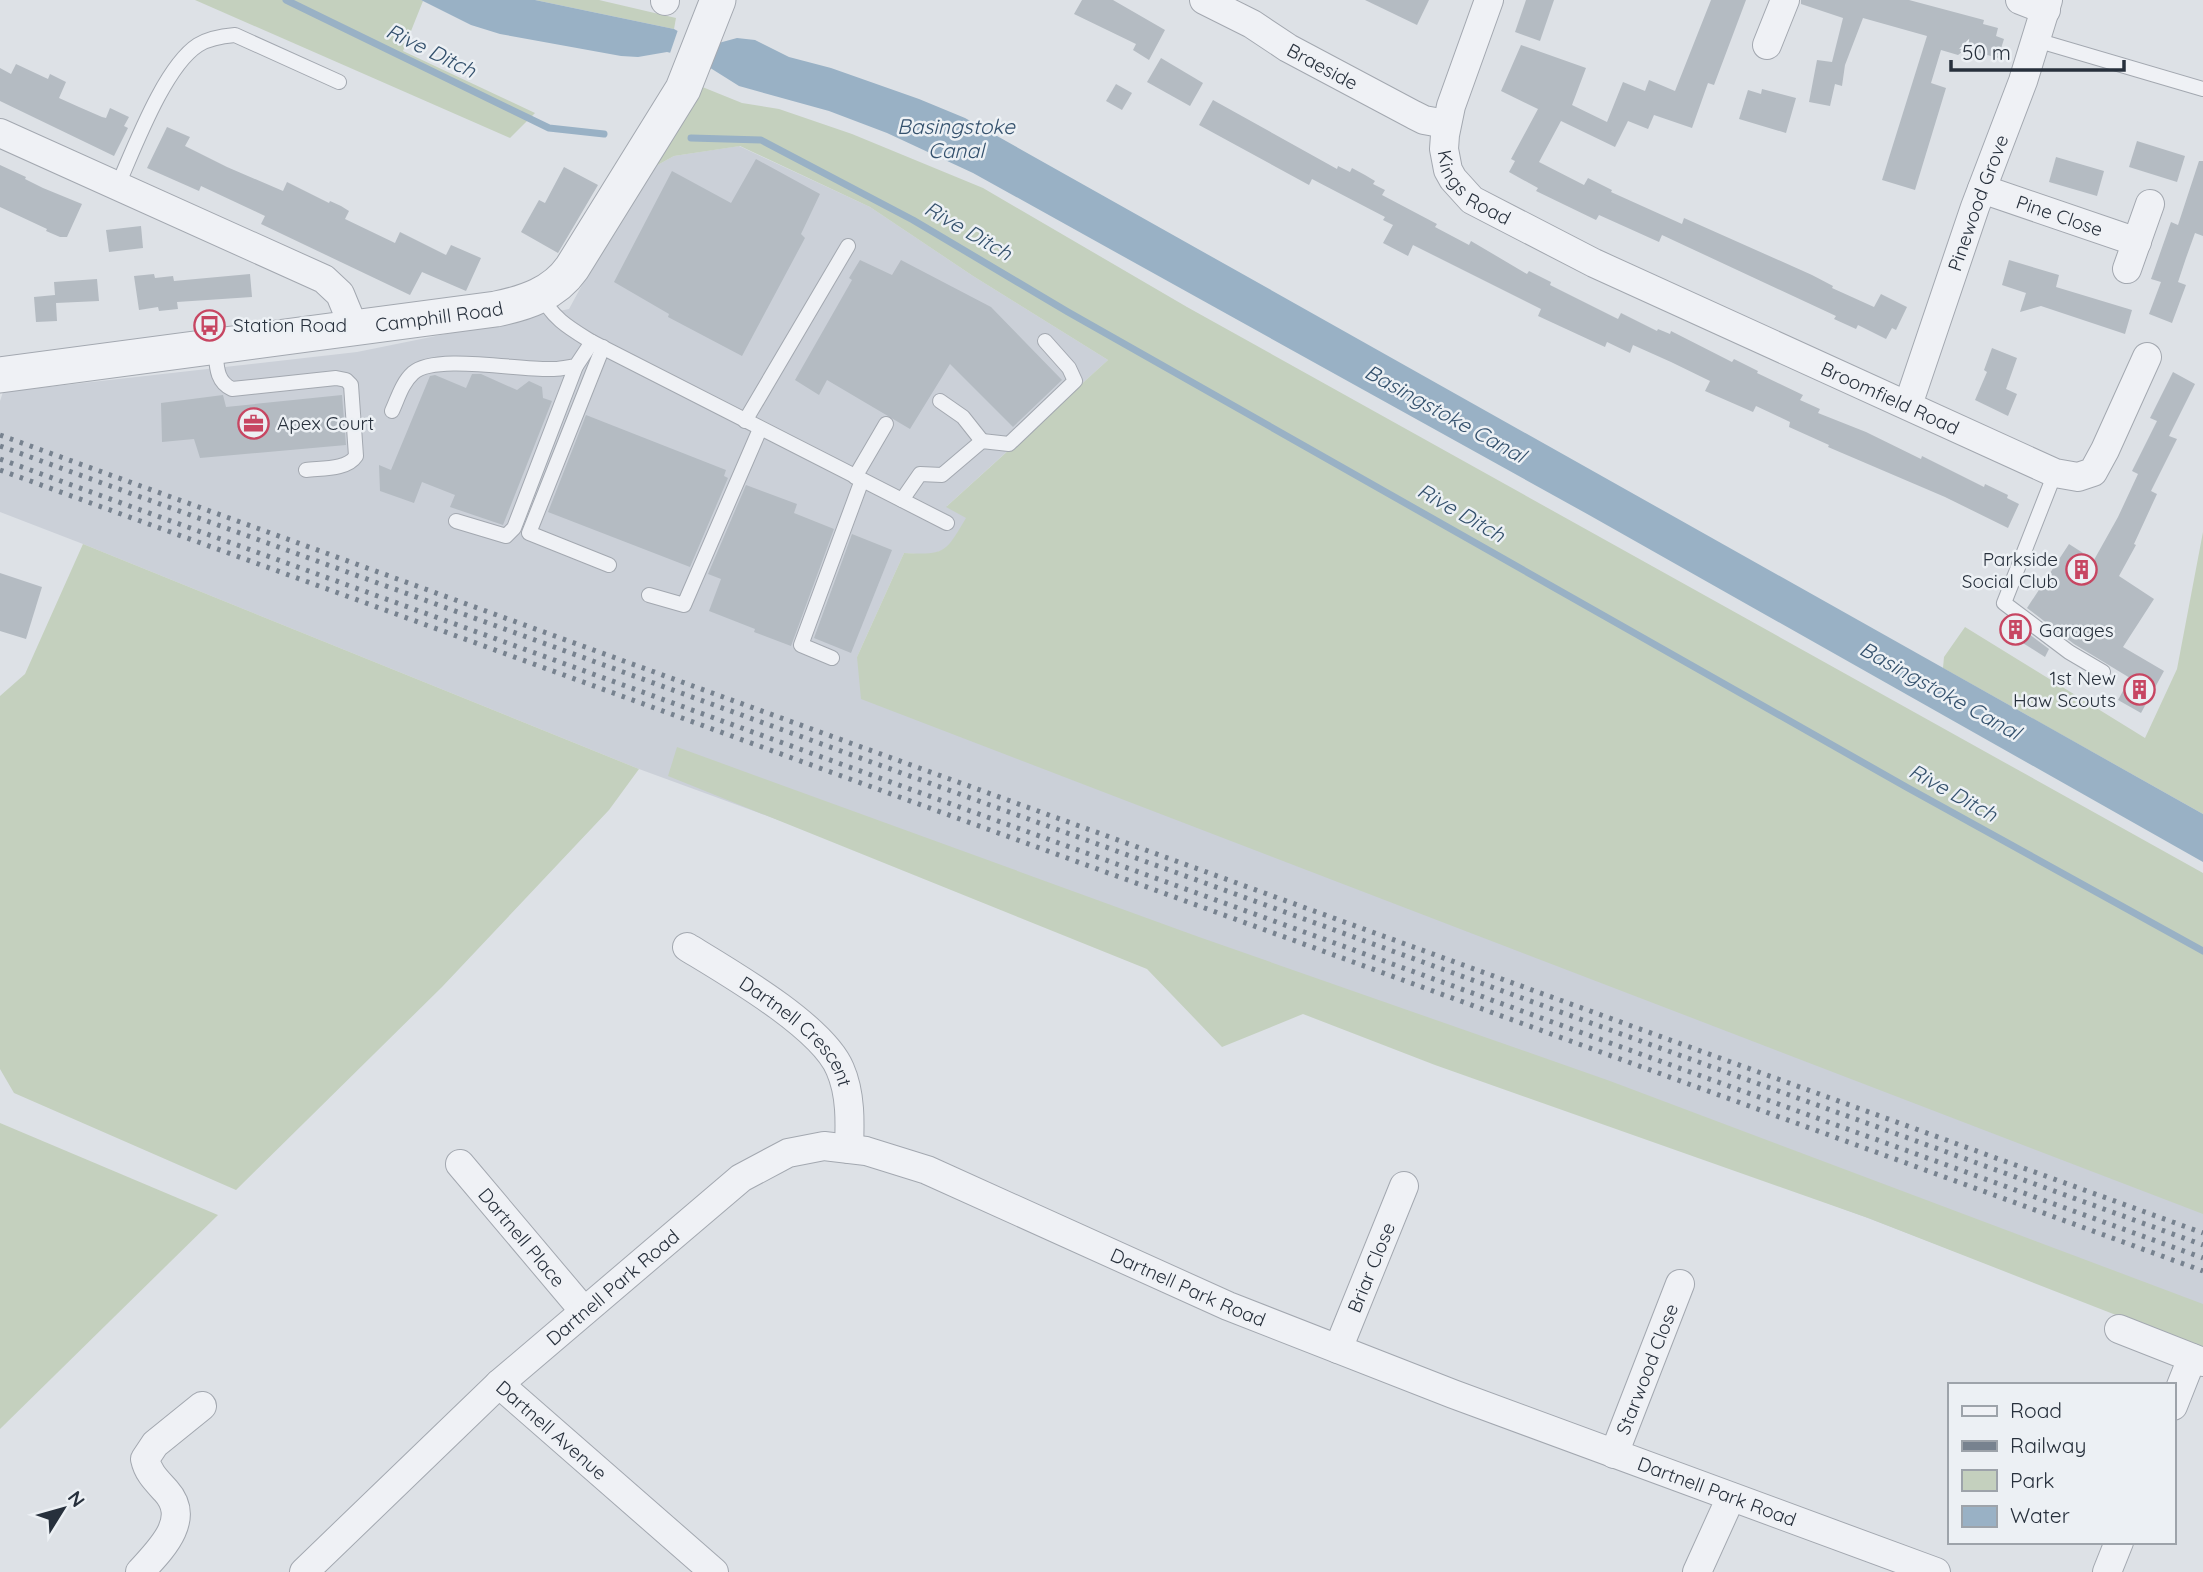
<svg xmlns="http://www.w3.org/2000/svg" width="2203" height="1572" font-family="Quicksand,sans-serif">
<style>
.built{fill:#cbd0d8}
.green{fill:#c4d0be}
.water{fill:#99b1c5}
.pier{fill:#dde1e6}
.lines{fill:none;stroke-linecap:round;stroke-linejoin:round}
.stream{stroke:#99b1c5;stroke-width:7}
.building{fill:#b4bbc2}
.service-casing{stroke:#a3a8b0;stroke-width:16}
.minor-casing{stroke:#a3a8b0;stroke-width:30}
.tertiary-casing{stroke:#a3a8b0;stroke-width:37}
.service{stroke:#eff1f5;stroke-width:14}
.minor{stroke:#eff1f5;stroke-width:28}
.tertiary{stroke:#eff1f5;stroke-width:35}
.rail{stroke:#77828f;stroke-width:5;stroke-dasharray:3.5 7;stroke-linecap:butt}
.labels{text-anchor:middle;stroke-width:5;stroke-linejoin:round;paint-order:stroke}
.street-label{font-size:19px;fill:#27303c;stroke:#ecf0f4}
.poi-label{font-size:19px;fill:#27303c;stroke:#ecf0f4;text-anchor:start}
.water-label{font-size:21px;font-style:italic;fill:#34516d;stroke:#ecf0f4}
</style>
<rect width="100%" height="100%" fill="#dde1e6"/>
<polygon class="built" points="739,146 870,207 973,276 1108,360 947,506 967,518 948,548 930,555 904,553 857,657 2203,1180 2203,1347 1868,1218 639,769 83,544 0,512 0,401 3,392 357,352 569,309 643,173 674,156"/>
<g class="green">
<polygon points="195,0 421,0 423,1 403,51 535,113 510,138"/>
<polygon points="535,0 599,0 676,18 674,29"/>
<path d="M695,84L742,103L779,109L852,134L983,188L1187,307L2203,873V1214L861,699L857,657L904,553C946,555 945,553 966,518L946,507L1108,360L973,276L870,207L740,146L674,156L643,173Z"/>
<polygon points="2203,532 2203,814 1943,668 1944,657 1965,627 2145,738 2177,669"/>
<polygon points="83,544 639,769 609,810 442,987 236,1190 14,1093 0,1069 0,696 25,674"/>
<polygon points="677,747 1199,937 1610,1081 2203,1304 2203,1349 1868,1218 1435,1065 1303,1014 1222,1047 1147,969 668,776"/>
<polygon points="0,1123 218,1215 0,1429"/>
</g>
<polygon class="water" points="421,0 535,0 674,29 700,43 715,44 737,38 755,40 789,57 831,68 919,99 965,118 2203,814 2203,862 1589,515 973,173 887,133 829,111 739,86 696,59 667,52 638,57 621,56 500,34 471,25"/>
<polygon class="pier" points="679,27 701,40 694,62 669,56"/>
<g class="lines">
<g class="stream">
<polyline points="286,0 549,128 604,134"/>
<polyline points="691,138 761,140 913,220 1068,312 1908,788 2203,951"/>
</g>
</g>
<g class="building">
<polygon points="1082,0 1113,0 1165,30 1149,60 1133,50 1136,44 1074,14"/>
<polygon points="1365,0 1429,0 1417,25"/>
<polygon points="1526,0 1554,0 1540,41 1515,32"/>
<polygon points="1711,0 1746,0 1714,85 1708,83 1692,128 1654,115 1648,129 1628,121 1615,147 1561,121 1539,162 1584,185 1588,178 1612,190 1611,192 1682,224 1684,218 1812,275 1833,286 1832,288 1874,307 1881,294 1907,307 1896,330 1892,328 1886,339 1858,325 1856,329 1834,319 1836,316 1662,235 1659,242 1599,215 1596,220 1536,191 1538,188 1509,172 1515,161 1511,159 1538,109 1501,91 1521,45 1586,68 1572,105 1607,122 1623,82 1645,91 1649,80 1675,91"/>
<polygon points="1801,0 1909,0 1984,20 1983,24 1998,28 1996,36 2004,39 1998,58 1966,49 1958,55 1941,50 1931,83 1946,88 1915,190 1882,180 1927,36 1863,18 1845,65 1842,86 1835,84 1830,106 1809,102 1817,60 1832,62 1843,18 1801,4"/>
<polygon points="1161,58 1203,83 1190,106 1147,82"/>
<polygon points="16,64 48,79 50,74 66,82 59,98 79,107 102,117 106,118 110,108 129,117 124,126 128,128 114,156 0,101 0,68 11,74"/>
<polygon points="1116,84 1132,93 1122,110 1106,101"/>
<polygon points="1762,89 1796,98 1786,133 1739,119 1748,90 1761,94"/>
<polygon points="1213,100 1337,169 1338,166 1350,172 1352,168 1365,175 1375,181 1373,184 1385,190 1382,195 1437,224 1435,227 1469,245 1471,241 1527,274 1529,271 1551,282 1550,285 1618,319 1621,313 1657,331 1658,329 1670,334 1671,331 1732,362 1734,359 1758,371 1757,373 1803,395 1800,400 1820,409 1818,413 1866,432 1921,459 1922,456 1984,487 1985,484 2008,495 2007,498 2019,504 2008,528 1945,497 1828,447 1829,445 1789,427 1790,422 1756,406 1753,412 1705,391 1710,381 1671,362 1633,345 1630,353 1607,342 1605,347 1538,316 1541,309 1413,245 1408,256 1383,243 1393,225 1383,220 1385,217 1312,179 1309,185 1199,125"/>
<polygon points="167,127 190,137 185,146 227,167 283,191 287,182 329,203 330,201 341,206 349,211 345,219 395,243 400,232 446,255 451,245 481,258 466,291 422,272 410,295 261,224 265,216 201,186 199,191 147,168"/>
<polygon points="2137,141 2185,156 2177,182 2129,167"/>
<polygon points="2056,157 2104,171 2097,196 2049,182"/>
<polygon points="756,159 820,194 801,234 805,238 742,356 668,317 669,314 614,282 672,171 731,203"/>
<polygon points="2199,161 2203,161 2203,236 2195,233 2186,258 2178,282 2186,285 2172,323 2149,314 2161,282 2151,279 2171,222 2178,225"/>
<polygon points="0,165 26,177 25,179 43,188 82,204 67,237 60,237 46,231 47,229 0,207"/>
<polygon points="564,167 598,185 558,253 521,232 539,200 545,203"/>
<polygon points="141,226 143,248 109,252 106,230"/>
<polygon points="860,260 892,275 901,260 991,307 1062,380 1013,427 950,364 910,429 827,380 819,395 795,380 852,280 849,278"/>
<polygon points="2009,260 2059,275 2056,287 2132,310 2125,334 2041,306 2020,312 2026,293 2002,285"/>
<polygon points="154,274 155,278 173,276 174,281 250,274 252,297 177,302 178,309 159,311 158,307 139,310 134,276"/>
<polygon points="97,279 99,301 56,303 57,321 36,322 34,297 55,295 54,282"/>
<polygon points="1992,348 2017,358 2006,389 2017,394 2008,416 1975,400 1987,372 1984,370"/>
<polygon points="2173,372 2195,384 2169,436 2177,439 2151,491 2157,494 2134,544 2136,545 2119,576 2154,599 2123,647 2164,671 2141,713 2118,700 2130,678 2074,644 2027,608 2069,544 2094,560 2118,517 2138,474 2132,471 2157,421 2150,418"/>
<polygon points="472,374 481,374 517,390 529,381 542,387 543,398 552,401 503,525 450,507 455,495 422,482 414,503 380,491 379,465 391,470 430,376 435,375 466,388"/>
<polygon points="223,395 226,407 342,395 346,445 200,458 194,439 162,442 161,403"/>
<polygon points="586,415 726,470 724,476 728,478 690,567 548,512"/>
<polygon points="746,485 797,504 794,513 834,529 791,646 754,632 755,629 709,611 721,579 708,574"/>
<polygon points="852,534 892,550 851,653 814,638"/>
<polygon points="0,573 42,587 26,639 0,631"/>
<polygon points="2017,625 2049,649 2045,657 2010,635"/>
</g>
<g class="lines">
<defs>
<g id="service">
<polyline points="2036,40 2203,89"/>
<path d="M117,187C134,149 164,67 198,45C209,38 223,36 235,35L339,82"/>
<path d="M542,295C551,318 571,329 592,342L947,523"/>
<path d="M215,347C217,364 215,381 232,389L336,378L346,380L351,385L356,456C347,470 321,468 306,470"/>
<polyline points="603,347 529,533 609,565"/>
<polyline points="940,401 963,417 982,441"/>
<path d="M392,411C398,398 402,383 413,373C435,353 522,371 554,369C561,369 569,367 576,366L592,342"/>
<polyline points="745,421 848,246"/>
<polyline points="2055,473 2004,603 2069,652 2103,672"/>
<polyline points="855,477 886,424"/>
<polyline points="902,500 920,474 942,475 982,441 1009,444 1075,381 1069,368 1045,341"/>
<polyline points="456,521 506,536 514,528 576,366"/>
<polyline points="649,595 684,605 760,429"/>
<polyline points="832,658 801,645 862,480"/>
</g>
<g id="minor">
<path id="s1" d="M1204,0L1252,24L1288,48L1414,115L1424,120L1446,124"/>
<path id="s2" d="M1489,0L1451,106L1445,135L1444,149L1448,170L1453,179L1472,200L1594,263L2055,473L2078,477L2093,472L2105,450L2147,357"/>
<polyline points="2020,0 2046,10"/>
<polyline points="665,1 665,0"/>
<polyline points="1767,45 1785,0"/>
<polyline points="0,133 324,279 340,294 354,328"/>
<path id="s3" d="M1982,189L2137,242"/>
<polyline points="2127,269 2150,204"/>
<path id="s4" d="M1908,405L1975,207L2023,81L2048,0"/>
<path id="s5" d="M687,947C728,972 822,1026 840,1069C851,1094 850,1123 849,1149"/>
<path id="s6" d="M460,1164L584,1311"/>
<polyline points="2119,1329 2203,1362"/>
<path id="s7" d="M1338,1349L1404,1186"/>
<path id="s8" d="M499,1384L714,1572"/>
<polyline points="2173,1406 2192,1358"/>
<path id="s9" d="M1614,1454L1680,1284"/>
<path d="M140,1572C160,1550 192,1520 166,1491C157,1481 148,1473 145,1459L155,1444L202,1406"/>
<path id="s10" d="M304,1572L499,1384L741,1178L788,1153L824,1146L866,1151L927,1170L1228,1306L1453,1394L1936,1572"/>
<polyline points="1697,1572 1731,1497"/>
<polyline points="2107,1572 2119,1542"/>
</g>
<g id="tertiary">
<path id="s11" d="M0,375L496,309C525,303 554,294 572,268L683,89L718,0"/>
</g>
</defs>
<use href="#service" class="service-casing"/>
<use href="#minor" class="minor-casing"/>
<use href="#tertiary" class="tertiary-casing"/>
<use href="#service" class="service"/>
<use href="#minor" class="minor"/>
<use href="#tertiary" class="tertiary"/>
<g class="rail">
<polyline points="0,435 2203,1233"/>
<polyline points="0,446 2203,1245"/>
<polyline points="0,459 2203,1258"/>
<polyline points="0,470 2203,1271"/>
</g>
</g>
<defs>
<symbol id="bus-ring" viewBox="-11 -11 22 22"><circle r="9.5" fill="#ecf0f4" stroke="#c74662" stroke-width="1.5"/><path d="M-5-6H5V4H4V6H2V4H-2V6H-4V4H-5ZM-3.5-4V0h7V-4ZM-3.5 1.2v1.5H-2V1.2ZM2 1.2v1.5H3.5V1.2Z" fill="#c74662"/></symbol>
<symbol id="office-ring" viewBox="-11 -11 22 22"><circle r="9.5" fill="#ecf0f4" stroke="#c74662" stroke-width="1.5"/><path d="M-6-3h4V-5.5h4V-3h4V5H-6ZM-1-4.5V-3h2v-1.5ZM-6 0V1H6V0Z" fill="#c74662"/></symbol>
<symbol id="building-ring" viewBox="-11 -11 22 22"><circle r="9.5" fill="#ecf0f4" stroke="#c74662" stroke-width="1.5"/><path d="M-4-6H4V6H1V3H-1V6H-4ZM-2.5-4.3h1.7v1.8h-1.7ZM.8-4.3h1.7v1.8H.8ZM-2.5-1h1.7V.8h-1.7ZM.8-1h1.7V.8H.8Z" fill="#c74662"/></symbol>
</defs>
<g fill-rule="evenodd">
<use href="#bus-ring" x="192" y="308" width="35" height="35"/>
<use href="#office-ring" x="236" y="406" width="35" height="35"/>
<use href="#building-ring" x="2064" y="552" width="35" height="35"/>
<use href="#building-ring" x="1998" y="612" width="35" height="35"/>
<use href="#building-ring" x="2122" y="672" width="35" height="35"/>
</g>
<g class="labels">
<g class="street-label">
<text dy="7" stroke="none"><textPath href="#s1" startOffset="136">Braeside</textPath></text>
<text dy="7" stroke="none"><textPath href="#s2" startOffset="208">Kings Road</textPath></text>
<text dy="7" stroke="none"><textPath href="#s4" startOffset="214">Pinewood Grove</textPath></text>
<text dy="7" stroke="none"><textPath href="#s3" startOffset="82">Pine Close</textPath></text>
<text dy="7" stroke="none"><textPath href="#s11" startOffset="443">Camphill Road</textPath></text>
<text dy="7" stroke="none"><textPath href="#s2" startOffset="679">Broomfield Road</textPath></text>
<text dy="7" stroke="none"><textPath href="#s5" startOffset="140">Dartnell Crescent</textPath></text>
<text dy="7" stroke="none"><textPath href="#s6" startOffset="96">Dartnell Place</textPath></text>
<text dy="7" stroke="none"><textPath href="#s7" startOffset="88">Briar Close</textPath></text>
<text dy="7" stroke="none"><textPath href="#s10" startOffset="420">Dartnell Park Road</textPath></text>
<text dy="7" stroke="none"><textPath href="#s10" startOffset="1071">Dartnell Park Road</textPath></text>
<text dy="7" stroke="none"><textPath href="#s9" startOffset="91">Starwood Close</textPath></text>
<text dy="7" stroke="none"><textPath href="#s8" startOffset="70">Dartnell Avenue</textPath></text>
<text dy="7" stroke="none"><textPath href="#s10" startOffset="1638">Dartnell Park Road</textPath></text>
</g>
<g class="poi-label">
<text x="233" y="332">Station Road</text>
<text x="277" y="430">Apex Court</text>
<text x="2058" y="566" text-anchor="end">Parkside<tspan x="2058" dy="22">Social Club</tspan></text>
<text x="2039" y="637">Garages</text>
<text x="2116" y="685" text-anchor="end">1st New<tspan x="2116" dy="22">Haw Scouts</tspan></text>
</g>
<g class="water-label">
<text transform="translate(431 51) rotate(26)" y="7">Rive Ditch</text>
<text x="956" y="134">Basingstoke<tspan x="956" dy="24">Canal</tspan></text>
<text transform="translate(968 231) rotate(30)" y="7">Rive Ditch</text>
<text transform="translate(1445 414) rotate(29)" y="7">Basingstoke Canal</text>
<text transform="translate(1461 513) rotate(30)" y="7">Rive Ditch</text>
<text transform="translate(1940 691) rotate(29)" y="7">Basingstoke Canal</text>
<text transform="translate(1953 793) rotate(29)" y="7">Rive Ditch</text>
</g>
</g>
<rect x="1948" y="1383" width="228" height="161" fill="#ecf0f4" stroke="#9da3aa" stroke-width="2"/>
<rect x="1962" y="1406" width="35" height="10" fill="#eff1f5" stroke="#9da3aa" stroke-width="2"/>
<text x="2010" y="1418" font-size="21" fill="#27303c">Road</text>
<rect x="1962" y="1441" width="35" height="10" fill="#77828f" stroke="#9da3aa" stroke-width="2"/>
<text x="2010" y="1453" font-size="21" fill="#27303c">Railway</text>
<rect x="1962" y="1470" width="35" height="21" fill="#c4d0be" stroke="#9da3aa" stroke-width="2"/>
<text x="2010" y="1488" font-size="21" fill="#27303c">Park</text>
<rect x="1962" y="1506" width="35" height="21" fill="#99b1c5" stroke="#9da3aa" stroke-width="2"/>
<text x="2010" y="1523" font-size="21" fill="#27303c">Water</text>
<g transform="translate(63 1509) rotate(53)" stroke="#ecf0f4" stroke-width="5" paint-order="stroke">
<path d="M0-5L12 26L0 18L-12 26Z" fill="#27303c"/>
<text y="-10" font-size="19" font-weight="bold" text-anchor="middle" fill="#27303c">N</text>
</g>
<path d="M1951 60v10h173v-10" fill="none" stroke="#27303c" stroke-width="3.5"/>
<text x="1962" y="60" font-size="21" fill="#27303c" stroke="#ecf0f4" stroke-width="5" paint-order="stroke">50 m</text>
</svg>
